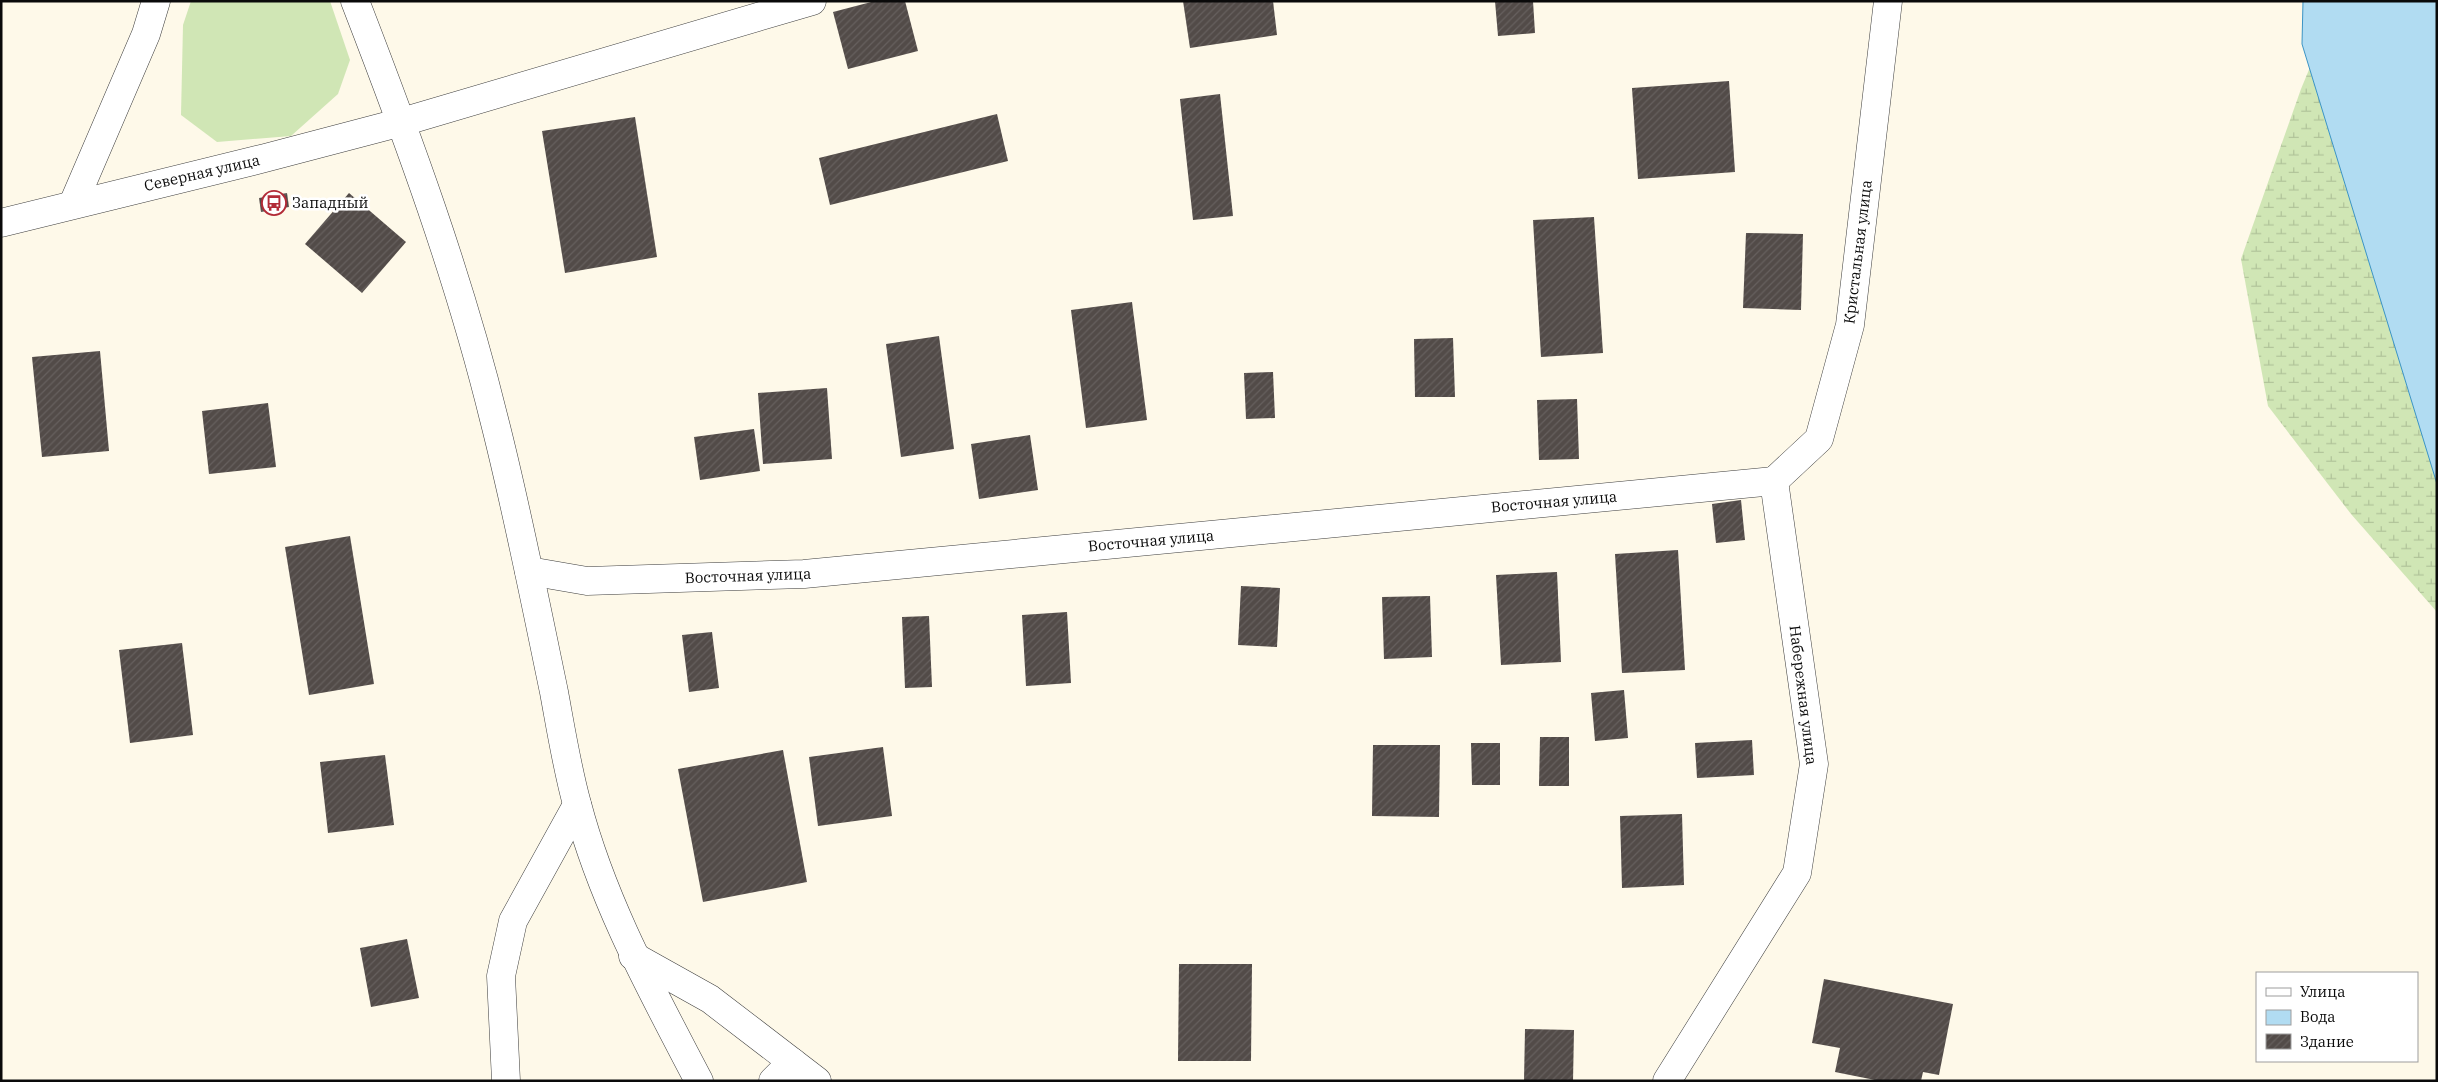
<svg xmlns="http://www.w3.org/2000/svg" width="2438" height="1082" font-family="'IBM Plex Serif',serif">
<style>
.grass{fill:#d0e6b5}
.wetland{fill:url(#wetland-marsh)}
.water{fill:#b1dcf2;stroke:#3c94c5}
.building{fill:url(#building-hatch)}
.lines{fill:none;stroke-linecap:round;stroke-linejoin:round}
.minor-casing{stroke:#3d3d3d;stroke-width:29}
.minor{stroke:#fff;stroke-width:28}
.labels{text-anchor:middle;stroke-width:5;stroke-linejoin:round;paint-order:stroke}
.street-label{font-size:15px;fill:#0a0a0a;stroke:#fff}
.poi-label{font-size:15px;fill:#0a0a0a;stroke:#fff;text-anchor:start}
</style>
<defs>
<pattern id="wetland-marsh" width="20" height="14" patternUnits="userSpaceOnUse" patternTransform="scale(1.25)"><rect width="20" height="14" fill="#d0e6b5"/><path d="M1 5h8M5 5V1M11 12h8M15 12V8" fill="none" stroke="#b1c49a"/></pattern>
<pattern id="building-hatch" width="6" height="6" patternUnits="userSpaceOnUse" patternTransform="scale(1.25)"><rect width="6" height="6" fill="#524b48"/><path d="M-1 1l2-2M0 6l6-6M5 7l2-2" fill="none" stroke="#66605e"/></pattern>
</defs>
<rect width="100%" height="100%" fill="#fef9e9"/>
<polygon class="grass" points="191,1 330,1 350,60 338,94 291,136 217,142 181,115 183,25"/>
<polygon class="wetland" points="2325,31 2437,53 2437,612 2351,514 2268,406 2241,259 2301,89"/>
<polygon class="water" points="2303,1 2437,1 2437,484 2302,44"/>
<g class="building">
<polygon points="875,1 905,1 918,51 848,69 833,12"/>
<polygon points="1183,1 1273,1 1277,35 1190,48"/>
<polygon points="1495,1 1533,1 1535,33 1498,36"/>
<polygon points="1729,81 1735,172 1638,179 1632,88"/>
<polygon points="1220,94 1233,216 1193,220 1180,99"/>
<polygon points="997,114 1008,161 830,205 819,158"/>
<polygon points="635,117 657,257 565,273 542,131"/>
<polygon points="287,193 289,207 261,212 259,198"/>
<polygon points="349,193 406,242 362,293 305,244"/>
<polygon points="1594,217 1603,353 1541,357 1533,220"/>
<polygon points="1746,233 1803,234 1801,310 1743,308"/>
<polygon points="1132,302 1147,420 1086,428 1071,310"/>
<polygon points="939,336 954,449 901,457 886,344"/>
<polygon points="1453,338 1455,397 1415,397 1414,339"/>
<polygon points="100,351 109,451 42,457 32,357"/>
<polygon points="1273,372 1275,418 1246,419 1244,373"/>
<polygon points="827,388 832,459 763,464 758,393"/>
<polygon points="1577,399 1579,459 1539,460 1537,400"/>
<polygon points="268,403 276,467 209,474 202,411"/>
<polygon points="754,429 760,471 700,480 694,437"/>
<polygon points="1030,435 1038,490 979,499 971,444"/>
<polygon points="1741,500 1745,540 1716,543 1712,504"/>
<polygon points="350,536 374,684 309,695 285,547"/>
<polygon points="1678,550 1685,670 1622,673 1615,554"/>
<polygon points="1557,572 1561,662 1501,665 1496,575"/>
<polygon points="1241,586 1280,588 1277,647 1238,645"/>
<polygon points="1430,596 1432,657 1384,659 1382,597"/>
<polygon points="1067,612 1071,683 1026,686 1022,615"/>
<polygon points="929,616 932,687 905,688 902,617"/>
<polygon points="712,632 719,688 689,692 682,635"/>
<polygon points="182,643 193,735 130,743 119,650"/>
<polygon points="1624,690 1628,738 1595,741 1591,693"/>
<polygon points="1540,737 1569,737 1569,786 1539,786"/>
<polygon points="1752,740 1754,775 1697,778 1695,743"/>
<polygon points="1471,743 1500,743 1500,785 1472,785"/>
<polygon points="1373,745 1440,745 1439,817 1372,816"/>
<polygon points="883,747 892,816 818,826 809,757"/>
<polygon points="783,750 807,882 703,902 678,769"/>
<polygon points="385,755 394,825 328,833 320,762"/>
<polygon points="1682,814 1684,885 1622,888 1620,816"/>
<polygon points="407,939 419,998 371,1007 360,948"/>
<polygon points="1179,964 1252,964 1251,1061 1178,1061"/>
<polygon points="1824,979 1953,1004 1939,1075 1923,1072 1921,1081 1880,1081 1835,1072 1840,1048 1812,1043"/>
<polygon points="1525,1029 1574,1030 1573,1081 1524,1081"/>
</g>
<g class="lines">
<defs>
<g id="minor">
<path d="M355,1C408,138 459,276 494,419C517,509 535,601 554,692C561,730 567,768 577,804C603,903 652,991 699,1081"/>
<polyline points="73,204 146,34 156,1"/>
<polyline points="1,223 265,158 402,122 812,1"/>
<polyline points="1774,481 1819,439 1850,325 1888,1"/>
<polyline points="529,571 587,581 804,574 1774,481"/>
<polyline points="633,956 710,999 817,1081"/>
<polyline points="506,1081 501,976 513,921 577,805"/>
<polyline points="773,1081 792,1062"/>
<polyline points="1667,1081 1797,873 1814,764 1774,481"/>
</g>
</defs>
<use href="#minor" class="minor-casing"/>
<use href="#minor" class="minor"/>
</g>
<defs>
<symbol id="bus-ring" viewBox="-11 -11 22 22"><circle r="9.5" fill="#fff" stroke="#b22b37" stroke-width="1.5"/><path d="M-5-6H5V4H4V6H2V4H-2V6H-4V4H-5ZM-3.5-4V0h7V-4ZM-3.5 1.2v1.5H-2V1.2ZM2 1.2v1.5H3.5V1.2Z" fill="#b22b37"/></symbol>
</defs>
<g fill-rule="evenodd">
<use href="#bus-ring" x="260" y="189" width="28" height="28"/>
</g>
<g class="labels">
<g class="street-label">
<text transform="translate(202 173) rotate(-13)" y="5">Северная улица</text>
<text transform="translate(1858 252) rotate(-83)" y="5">Кристальная улица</text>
<text transform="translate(1554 502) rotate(-5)" y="5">Восточная улица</text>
<text transform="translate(1151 541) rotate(-5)" y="5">Восточная улица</text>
<text transform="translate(748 576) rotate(-2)" y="5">Восточная улица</text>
<text transform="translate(1803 695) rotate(83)" y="5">Набережная улица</text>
</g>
<g class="poi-label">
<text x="292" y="208">Западный</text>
</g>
</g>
<rect width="2438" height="1082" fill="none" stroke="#0a0a0a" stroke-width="5"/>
<rect x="2256" y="972" width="162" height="90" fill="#ffffff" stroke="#9d9d9d"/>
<rect x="2266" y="988" width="25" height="8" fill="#ffffff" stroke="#9d9d9d"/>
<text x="2300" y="997" font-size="15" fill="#0a0a0a">Улица</text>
<rect x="2266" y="1010" width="25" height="15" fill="#b1dcf2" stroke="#9d9d9d"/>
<text x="2300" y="1022" font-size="15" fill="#0a0a0a">Вода</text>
<rect x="2266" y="1034" width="25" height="15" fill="url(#building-hatch)" stroke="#9d9d9d"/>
<text x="2300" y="1047" font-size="15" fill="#0a0a0a">Здание</text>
</svg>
